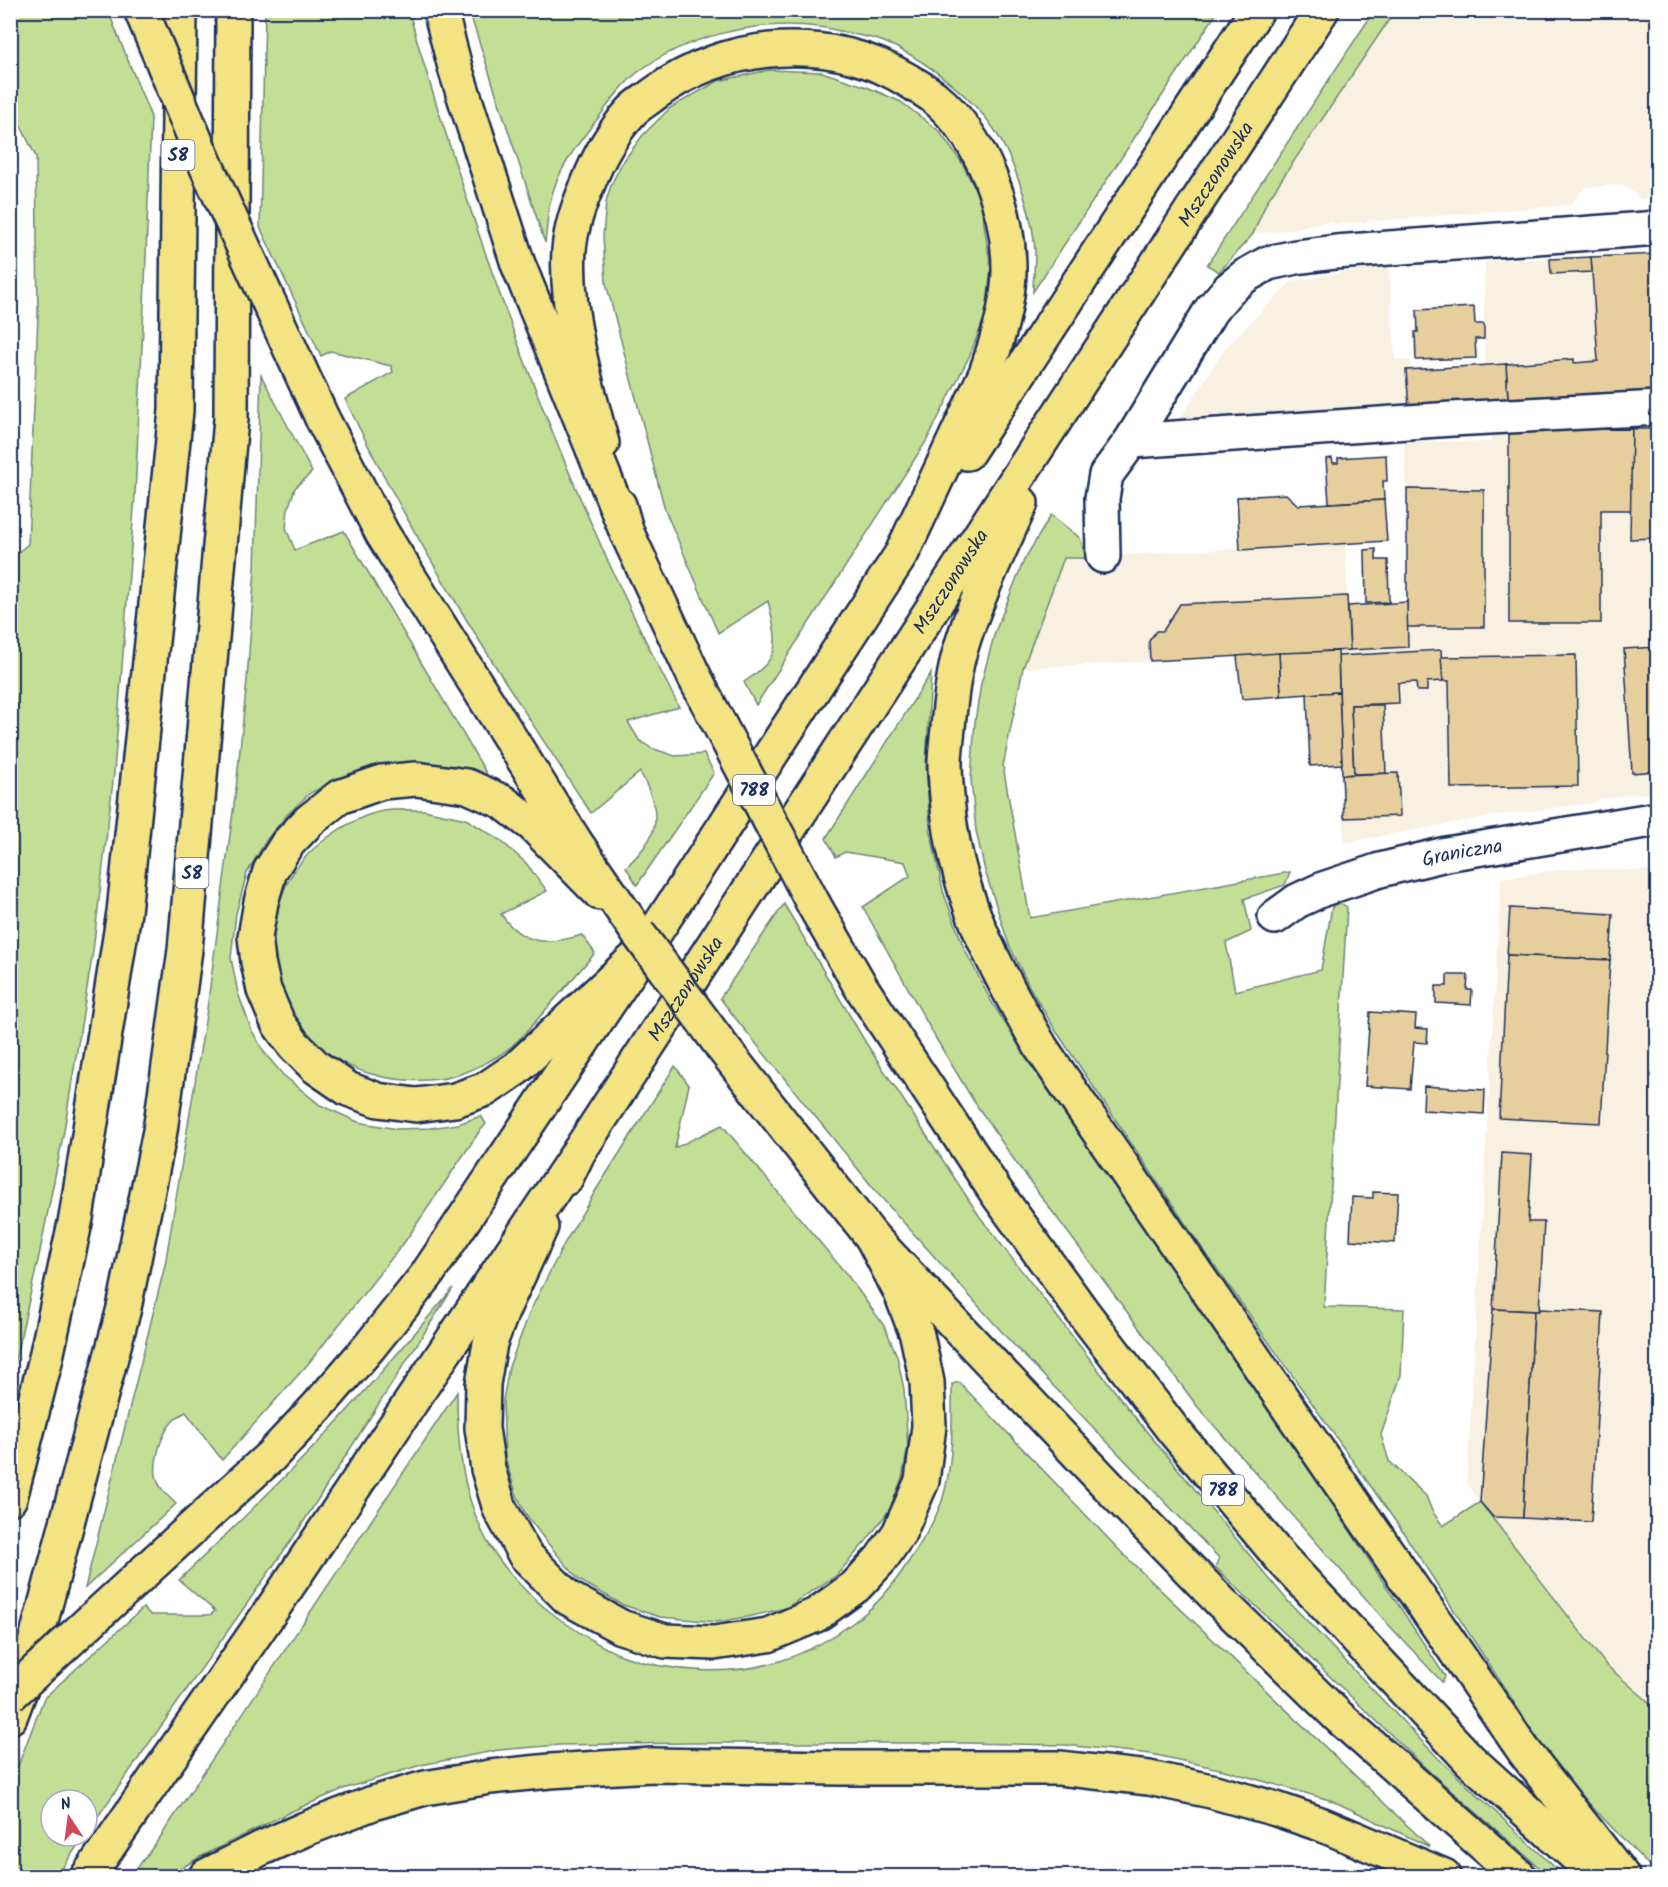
<svg xmlns="http://www.w3.org/2000/svg" width="1668" height="1887" font-family="Kalam,sans-serif">
<style>
.built{fill:#f8f1e2}
.green{fill:#c3de95;stroke:#6f867a;stroke-width:1.5}
.building{fill:#e7cf9d;stroke:#1b2f5e;stroke-width:1.5}
.lines{fill:none;stroke-linecap:round;stroke-linejoin:round}
.minor-casing{stroke:#1b2f5e;stroke-width:38}
.major-casing{stroke:#1b2f5e;stroke-width:38}
.highway-casing{stroke:#1b2f5e;stroke-width:38}
.minor{stroke:#fff;stroke-width:33}
.major{stroke:#f4e382;stroke-width:33}
.highway{stroke:#f4e382;stroke-width:33}
.major-bridge-casing{stroke:#1b2f5e;stroke-width:38;stroke-linecap:butt}
.highway-bridge-casing{stroke:#1b2f5e;stroke-width:38;stroke-linecap:butt}
.major-bridge{stroke:#f4e382;stroke-width:33}
.highway-bridge{stroke:#f4e382;stroke-width:33}
.labels{text-anchor:middle;stroke-width:4.5;stroke-linejoin:round;paint-order:stroke}
.shield{fill:#fff;stroke:#5f6d8e;stroke-width:1.5}
.shield-label{font-size:18px;font-weight:bold;fill:#1b2f5e}
.street-label{font-size:20px;fill:#1b2f5e;stroke:#fff}
</style>
<rect width="100%" height="100%" fill="#fff"/>
<filter id="ink" filterUnits="userSpaceOnUse"><feTurbulence type="fractalNoise" baseFrequency=".0167" numOctaves="2"/><feDisplacementMap in="SourceGraphic" scale="12" xChannelSelector="R" yChannelSelector="G"/><feConvolveMatrix kernelMatrix="1 2 1 2 8 2 1 2 1" color-interpolation-filters="sRGB"/></filter>
<g filter="url(#ink)">
<g class="built">
<polygon points="1395,11 1657,11 1657,198 1640,199 1624,185 1585,187 1570,205 1337,224 1330,221 1307,225 1296,229 1253,234 1267,201"/>
<polygon points="1657,254 1657,399 1175,426 1226,347 1292,281 1389,265 1395,360 1410,360 1411,370 1485,365 1484,324 1485,261"/>
<polygon points="1657,418 1657,792 1600,799 1592,803 1486,817 1344,843 1338,651 1023,668 1064,558 1345,543 1348,606 1407,602 1407,489 1404,441 1491,442 1491,438 1499,426"/>
<polygon points="1575,868 1653,871 1650,917 1658,917 1657,1709 1606,1665 1480,1502 1467,1482 1501,878"/>
</g>
<g class="green">
<polygon points="11,10 108,11 151,117 145,284 135,495 114,773 93,951 64,1131 39,1256 11,1379 10,559 28,544 38,315 36,157 11,106"/>
<path d="M265,11H409C422,62 439,112 455,162C515,350 588,532 679,707L628,722L639,740L651,748L675,756L704,754L714,773L637,885L626,867C661,834 663,815 640,772L591,813C502,679 415,545 345,399L393,372L391,366L331,351L321,356L260,227Z"/>
<path d="M1014,11L1058,13L1078,10L1218,11L1033,292C1033,279 1035,265 1035,252C1033,212 1011,148 985,117C960,88 920,56 884,42C873,37 860,36 849,33C839,31 828,28 818,27C759,19 684,36 637,73C623,84 610,102 599,117C579,142 556,171 550,203C547,216 547,230 545,243L469,11Z"/>
<polygon points="1374,11 1395,11 1267,201 1253,234 1219,272 1207,265"/>
<path d="M769,70L822,72L867,87L901,102L939,131L962,163L980,199L991,268L986,313L970,355L927,440L756,705L744,682C783,656 778,643 768,601L718,633L665,510L606,283L603,236L606,202L611,185L622,163L643,135L670,108L718,81Z"/>
<path d="M261,375L312,472L295,488L288,509L286,528L295,550L344,531L489,778L457,767L420,765H380L334,781L310,793L288,814L267,839L247,873L236,914L231,958L238,993L251,1029L264,1052L282,1074L320,1105L358,1122L397,1129L430,1128L458,1124L481,1116L486,1124L479,1132L406,1240L308,1364L222,1460L186,1412C182,1414 177,1417 174,1420C161,1433 149,1469 160,1486C164,1493 171,1499 176,1504L85,1588L165,1265L207,1009L236,789L247,680L255,568Z"/>
<path d="M1051,515L1080,538L1086,558H1064L1023,668L1003,766L1030,918L1290,872L1285,885L1244,899L1251,931L1226,943L1235,991L1321,970L1332,907C1338,902 1341,903 1347,907L1324,1307L1404,1309L1401,1375L1381,1435L1389,1461L1426,1496L1432,1511L1443,1526L1480,1502L1606,1665L1657,1709V1874L1595,1810L1556,1767L1403,1532L1193,1235L1056,1031L1030,988L1009,945L985,871L976,831L971,780L975,721L981,684L995,632L1024,560Z"/>
<polygon points="931,673 926,766 930,829 943,891 964,948 991,1001 1033,1068 1295,1447 1445,1676 1442,1682 1387,1623 1197,1406 1017,1164 973,1100 935,1037 863,907 910,876 905,862 845,852 836,857 826,838"/>
<path d="M424,810L466,819L500,840L526,863L547,891L501,914C522,946 549,945 582,935L595,953C578,973 561,992 544,1012C530,1027 517,1045 498,1056C481,1066 459,1077 439,1079C343,1091 263,1025 275,925C278,891 296,861 323,841C340,828 362,815 383,811C396,809 411,810 424,810Z"/>
<polygon points="784,904 866,1043 980,1217 1138,1421 1287,1600 1438,1758 1564,1876 1549,1876 1430,1772 1215,1567 1219,1558 1010,1341 879,1195 736,1019 720,998"/>
<polygon points="675,1066 689,1085 675,1148 722,1125 848,1276 885,1327 897,1356 904,1389 908,1447 902,1478 890,1509 867,1540 836,1576 786,1608 747,1617 717,1622 660,1617 623,1605 579,1580 545,1540 525,1513 516,1493 505,1458 503,1401 509,1367 531,1309 564,1244 596,1190"/>
<path d="M453,1288L297,1532L87,1832V1800H51V1836H84L57,1876H11V1784L44,1698L143,1608L151,1615H210L215,1611L179,1580C228,1533 278,1485 325,1435C369,1388 411,1338 453,1288Z"/>
<path d="M959,1382L1124,1555L1430,1847L1333,1801L1224,1770L1151,1754L1065,1745L965,1743H688L560,1745L499,1750L421,1765L343,1789L290,1812L198,1858L169,1876H131L159,1839L457,1392C457,1444 462,1494 487,1541C505,1572 532,1599 561,1620C580,1633 602,1648 624,1656C670,1673 733,1676 780,1661C808,1652 836,1636 859,1618C878,1604 894,1584 907,1564C920,1545 934,1523 942,1501C954,1463 952,1423 952,1384Z"/>
</g>
<g class="building">
<polygon points="1658,254 1658,392 1508,400 1506,364 1574,359 1574,363 1598,361 1591,257"/>
<polygon points="1591,257 1592,272 1551,274 1550,259"/>
<polygon points="1474,307 1475,324 1484,324 1484,339 1475,339 1476,358 1416,360 1415,332 1418,332 1417,310"/>
<polygon points="1506,364 1508,400 1409,407 1406,370"/>
<polygon points="1632,429 1632,510 1601,510 1601,623 1509,623 1509,430"/>
<polygon points="1632,429 1658,429 1658,538 1630,539"/>
<polygon points="1386,455 1387,481 1383,481 1384,500 1329,503 1326,459 1332,458 1333,463 1338,463 1338,458"/>
<polygon points="1407,489 1484,490 1484,627 1407,627"/>
<polygon points="1286,494 1298,505 1384,500 1387,541 1240,550 1237,497"/>
<polygon points="1376,549 1376,560 1388,560 1389,602 1366,603 1365,550"/>
<polygon points="1347,596 1350,650 1150,661 1149,641 1156,631 1163,631 1180,604"/>
<polygon points="1407,602 1408,647 1350,650 1348,606"/>
<polygon points="1658,647 1658,771 1632,773 1624,649"/>
<polygon points="1441,650 1443,681 1427,682 1427,691 1417,691 1416,682 1398,683 1399,703 1351,705 1354,774 1342,775 1338,656"/>
<polygon points="1338,651 1339,692 1281,696 1279,653"/>
<polygon points="1279,653 1281,696 1242,699 1237,656"/>
<polygon points="1576,655 1578,786 1451,788 1449,681 1443,681 1441,657"/>
<polygon points="1339,692 1342,764 1310,766 1307,694"/>
<polygon points="1351,705 1383,705 1386,773 1354,774"/>
<polygon points="1398,773 1400,816 1344,818 1342,775"/>
<polygon points="1510,908 1613,914 1610,960 1507,955"/>
<polygon points="1507,955 1610,960 1601,1123 1499,1118"/>
<polygon points="1447,975 1468,975 1467,990 1472,990 1471,1005 1436,1003 1436,986 1447,986"/>
<polygon points="1370,1012 1416,1015 1415,1028 1428,1029 1427,1043 1414,1042 1410,1089 1365,1086"/>
<polygon points="1424,1086 1485,1090 1484,1114 1423,1110"/>
<polygon points="1502,1153 1532,1155 1528,1222 1544,1222 1539,1311 1493,1309"/>
<polygon points="1373,1192 1398,1193 1395,1243 1350,1240 1352,1197 1373,1198"/>
<polygon points="1493,1309 1534,1311 1523,1518 1493,1517 1480,1502"/>
<polygon points="1539,1309 1603,1312 1591,1522 1523,1518 1534,1311 1539,1311"/>
</g>
<g class="lines">
<defs>
<g id="minor">
<polyline points="1131,441 1452,419 1658,408"/>
<polyline points="1103,556 1102,498 1106,475 1131,441 1211,310 1229,289 1245,276 1268,263 1296,257 1336,252 1658,228"/>
<path id="s1" d="M1275,917L1297,901L1323,889L1380,870L1446,854L1658,819"/>
</g>
<g id="major">
<polyline points="967,453 1257,10"/>
<path d="M1021,503C999,552 975,600 960,651C953,675 950,703 948,728C947,740 945,752 945,764C945,774 946,785 947,796C953,891 995,969 1042,1049L1524,1751L1622,1876"/>
<polyline points="619,505 627,533 694,676"/>
<path d="M600,893L533,825L503,802L467,786L416,779L382,782L339,797L309,821L287,844L270,871L261,902L255,937L258,962L264,990L278,1023L294,1045L316,1067L348,1089L378,1100L416,1105L455,1100L486,1089L517,1068L643,951L902,553L986,373C997,341 1008,307 1009,273C1010,211 982,137 934,97C926,91 917,86 909,81C831,33 727,40 654,94C647,100 637,105 631,112C612,133 598,158 588,184C579,204 571,227 569,250C565,311 586,384 602,443"/>
<polyline points="814,905 861,987 996,1192 1082,1311 1174,1431 1280,1557 1470,1760 1598,1876"/>
<polyline points="723,1048 872,1237 1115,1493 1222,1603 1340,1718 1519,1876"/>
<path id="s2" d="M566,1178L578,1153L1322,10"/>
<polyline points="541,1227 503,1309 490,1343 483,1384 482,1428 488,1469 500,1509 525,1555 568,1598 621,1627 665,1641 714,1643 768,1635 816,1615 856,1586 881,1559 899,1533 922,1481 929,1426 927,1382 917,1335 901,1293 872,1237"/>
</g>
<g id="highway">
<polyline points="440,10 456,71 518,264 627,533"/>
<polyline points="322,418 382,533 429,609 576,843 638,933"/>
<polyline points="10,1498 45,1362 76,1218 124,912 176,411 180,10"/>
<polyline points="158,1559 271,1456 318,1406 370,1346 426,1276 643,951"/>
<polyline points="10,1717 29,1666 124,1308 160,1131 185,950 231,419 233,10"/>
<polyline points="88,1876 275,1605 578,1153"/>
<polyline points="206,1876 262,1848 305,1829 373,1803 425,1788 490,1777 550,1771 652,1765 839,1768 1059,1768 1149,1778 1211,1791 1276,1809 1323,1825 1444,1876"/>
</g>
</defs>
<use href="#minor" class="minor-casing"/>
<use href="#major" class="major-casing"/>
<use href="#highway" class="highway-casing"/>
<use href="#minor" class="minor"/>
<use href="#major" class="major"/>
<use href="#highway" class="highway"/>
<defs>
<g id="major-bridge">
<polyline points="694,676 814,905"/>
<polyline points="638,933 723,1048"/>
</g>
<g id="highway-bridge">
<polyline points="141,10 205,163 322,418"/>
<polyline points="10,1695 158,1559"/>
</g>
</defs>
<use href="#major-bridge" class="major-bridge-casing"/>
<use href="#highway-bridge" class="highway-bridge-casing"/>
<use href="#major-bridge" class="major-bridge"/>
<use href="#highway-bridge" class="highway-bridge"/>
</g>
</g>
<g class="labels">
<g class="shield">
<rect x="161.5" y="140" width="33" height="30" rx="4.5"/>
<rect x="733" y="775" width="42" height="30" rx="4.5"/>
<rect x="175.5" y="858" width="33" height="30" rx="4.5"/>
<rect x="1202" y="1475" width="42" height="30" rx="4.5"/>
</g>
<g class="shield-label">
<text x="178" y="161">S8</text>
<text x="754" y="796">788</text>
<text x="192" y="879">S8</text>
<text x="1223" y="1496">788</text>
</g>
<g class="street-label">
<text dy="7" stroke="none"><textPath href="#s2" startOffset="1196">Mszczonowska</textPath></text>
<text dy="7" stroke="none"><textPath href="#s2" startOffset="710">Mszczonowska</textPath></text>
<text dy="7" stroke="none"><textPath href="#s1" startOffset="200">Graniczna</textPath></text>
<text dy="7" stroke="none"><textPath href="#s2" startOffset="224">Mszczonowska</textPath></text>
</g>
</g>
<rect width="1668" height="1887" fill="none" stroke="#fff" stroke-width="36"/>
<rect x="18" y="18" width="1632" height="1851" fill="none" stroke="#1b2f5e" stroke-width="2" filter="url(#ink)"/>
<g transform="translate(69 1818) rotate(347)"><circle r="28" fill="#ffffff" stroke="#a4acbf" stroke-width="1.5"/>
<path d="M0-4.5L10 22L0 15L-10 22Z" fill="#d1495b"/>
<text y="-9" font-size="16" font-weight="bold" text-anchor="middle" fill="#1b2f5e">N</text>
</g>
</svg>
